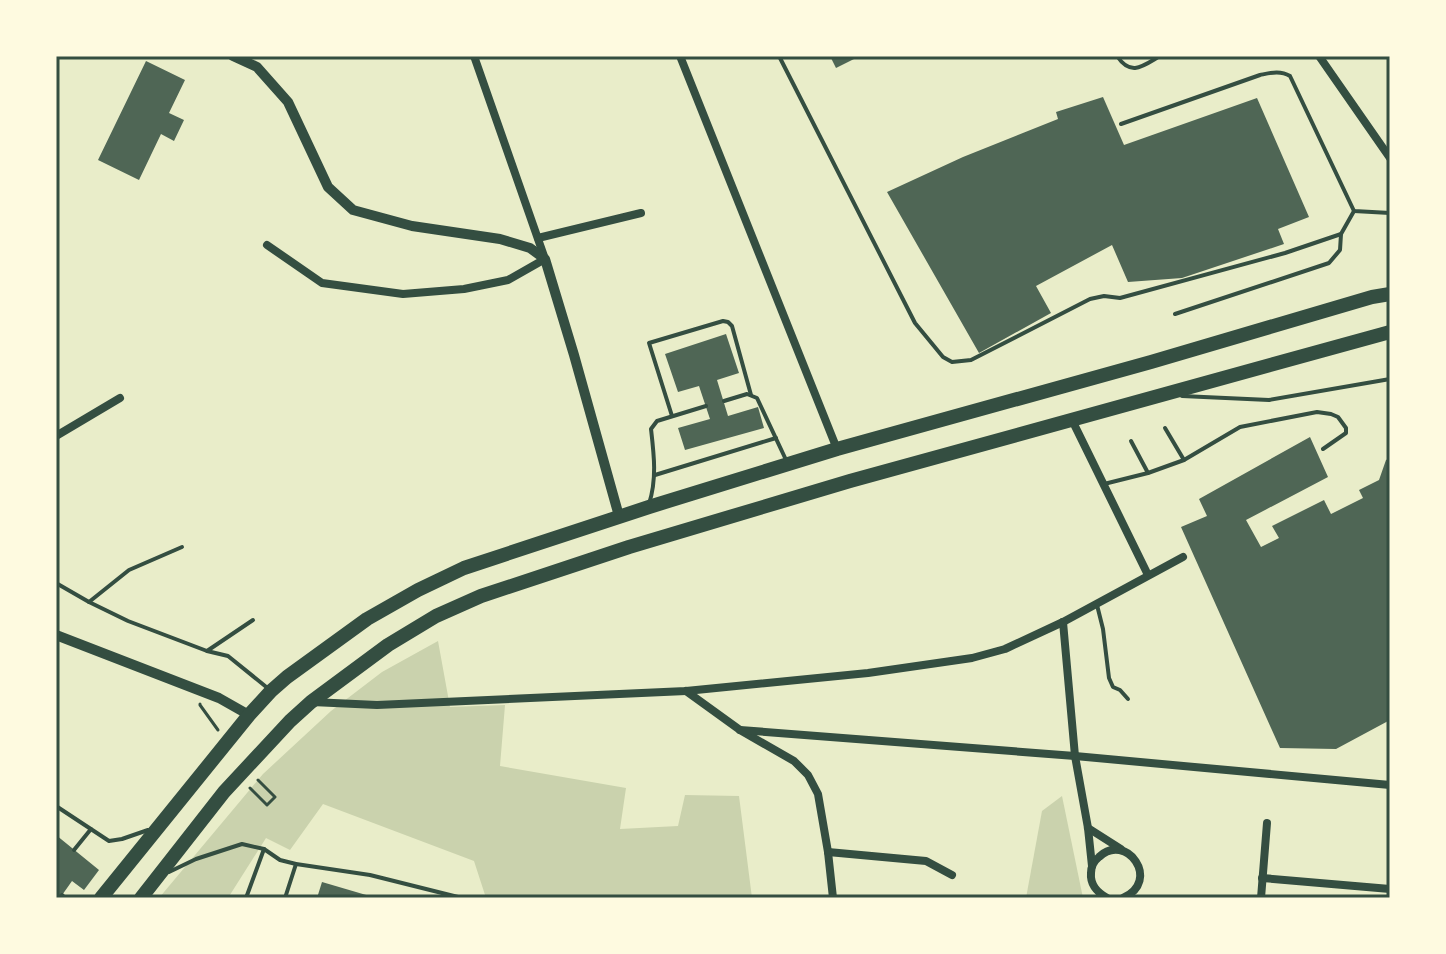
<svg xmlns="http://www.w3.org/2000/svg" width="1446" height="954" font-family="Poppins,sans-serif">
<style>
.green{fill:#cad2ad}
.building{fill:#4f6655}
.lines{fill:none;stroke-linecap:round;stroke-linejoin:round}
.path{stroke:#344e41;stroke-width:3}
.service{stroke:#344e41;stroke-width:4}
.minor{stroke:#344e41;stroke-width:8}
.tertiary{stroke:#344e41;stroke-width:10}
.trunk{stroke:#344e41;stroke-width:14}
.neatline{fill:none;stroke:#344e41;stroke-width:3}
</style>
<rect width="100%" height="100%" fill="#e9edc9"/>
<g class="green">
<polygon points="438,641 450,707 505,705 500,766 626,788 620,829 678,826 685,795 739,796 752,898 486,898 474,861 323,804 290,850 266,838 228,898 159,898 263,774 331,711 382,672"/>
<polygon points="1062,796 1083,898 1026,898 1042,811"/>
</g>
<g class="building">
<polygon points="830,56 860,56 836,68"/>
<polygon points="146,61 185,80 169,113 184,120 174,141 161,134 139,180 98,160"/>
<polygon points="1103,97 1124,145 1257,98 1309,217 1278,229 1284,244 1182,278 1128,282 1112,245 1036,286 1051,313 979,353 887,192 963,157 1058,119 1056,112"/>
<polygon points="726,334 739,373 717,380 728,416 758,407 764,428 685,450 678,428 710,419 699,386 678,392 665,354"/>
<polygon points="1310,437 1328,477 1246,520 1261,547 1279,538 1272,526 1324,500 1331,514 1363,498 1359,490 1379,480 1386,460 1390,458 1390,720 1336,749 1280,748 1181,527 1207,516 1199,499"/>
<polygon points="56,835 99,870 84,890 72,881 60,898 56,898"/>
<polygon points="322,882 373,897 373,898 317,898"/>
</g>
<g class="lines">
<g class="path">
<polyline points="200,704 200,705 218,730"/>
<polyline points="250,788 267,805 275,797 258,780"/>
</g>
<g class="service">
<polyline points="779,56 915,323 943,357 952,362 971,360 1090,299 1104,296 1120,298 1285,253 1341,234 1354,211"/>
<path d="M1117,56C1131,77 1143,66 1160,56"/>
<path d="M1121,124L1260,75C1270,73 1280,70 1290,76L1354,211L1390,213"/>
<polyline points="1175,314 1329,263 1340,250 1341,234"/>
<polyline points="1182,396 1269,400 1390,379"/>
<polyline points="724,401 747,394 757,398 787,462"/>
<polyline points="672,416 649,343 723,321 728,322 732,326 751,395"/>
<polyline points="1165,428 1184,460"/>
<polyline points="1131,441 1148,473"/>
<polyline points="655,475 776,438"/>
<polyline points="1104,484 1148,473 1184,460 1240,427 1317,412 1331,414 1338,417 1346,428 1346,433 1323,449"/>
<path d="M649,504C657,479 654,455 651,429L657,421L706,406"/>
<polyline points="56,583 89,602 128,621 207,651 228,656 270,690"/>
<polyline points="89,602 129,570 182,547"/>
<polyline points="1097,605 1103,629 1109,678 1113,687 1120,690 1128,699"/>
<polyline points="207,651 253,620"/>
<polyline points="56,806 109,841 122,839 148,830"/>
<polyline points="74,850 91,829"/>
<polyline points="169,872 196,859 242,844 264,849 280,860 296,864 370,875 462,898"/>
<polyline points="62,895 65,898"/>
<polyline points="246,898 264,849"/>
<polyline points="285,898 296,864"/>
</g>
<g class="minor">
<polyline points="680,56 837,449"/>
<polyline points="1319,56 1390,158"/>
<polyline points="538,238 641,213"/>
<polyline points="267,245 322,283 403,294 464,289 508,280 545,259 474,56"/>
<polyline points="1072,420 1148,575"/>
<polyline points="56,436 120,398"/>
<polyline points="1063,622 1075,756 1088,828 1092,866"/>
<polyline points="686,691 740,730 794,761 808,775 818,794 828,852 833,898"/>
<polyline points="312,702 377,705 686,691 868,673 972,658 1005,649 1063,622 1183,557"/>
<polyline points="740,730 1075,756 1390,785"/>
<polyline points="1088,828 1121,849"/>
<polyline points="828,852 926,861 952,875"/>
<polyline points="1262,878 1390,889"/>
<path d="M1107,898C1097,892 1090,885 1091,873C1091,867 1094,861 1099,857C1126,831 1162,881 1123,898"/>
<polyline points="1261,898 1267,823"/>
</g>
<g class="tertiary">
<polyline points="233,56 257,67 288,102 328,187 353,210 412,226 500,239 530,248 545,259 574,355 619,516"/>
<polyline points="56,635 219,698 249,715"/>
</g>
<g class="trunk">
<polyline points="101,898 249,715 271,691 287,677 367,619 418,590 464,568 649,507 837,449 1151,362 1372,297 1390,294"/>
<polyline points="141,898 224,792 290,721 311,702 388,645 436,616 481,596 629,547 850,481 1390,332"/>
</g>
</g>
<rect width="1446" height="954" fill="none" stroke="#fefae0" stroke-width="116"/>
<rect x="58" y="58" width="1330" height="838" class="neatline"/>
</svg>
